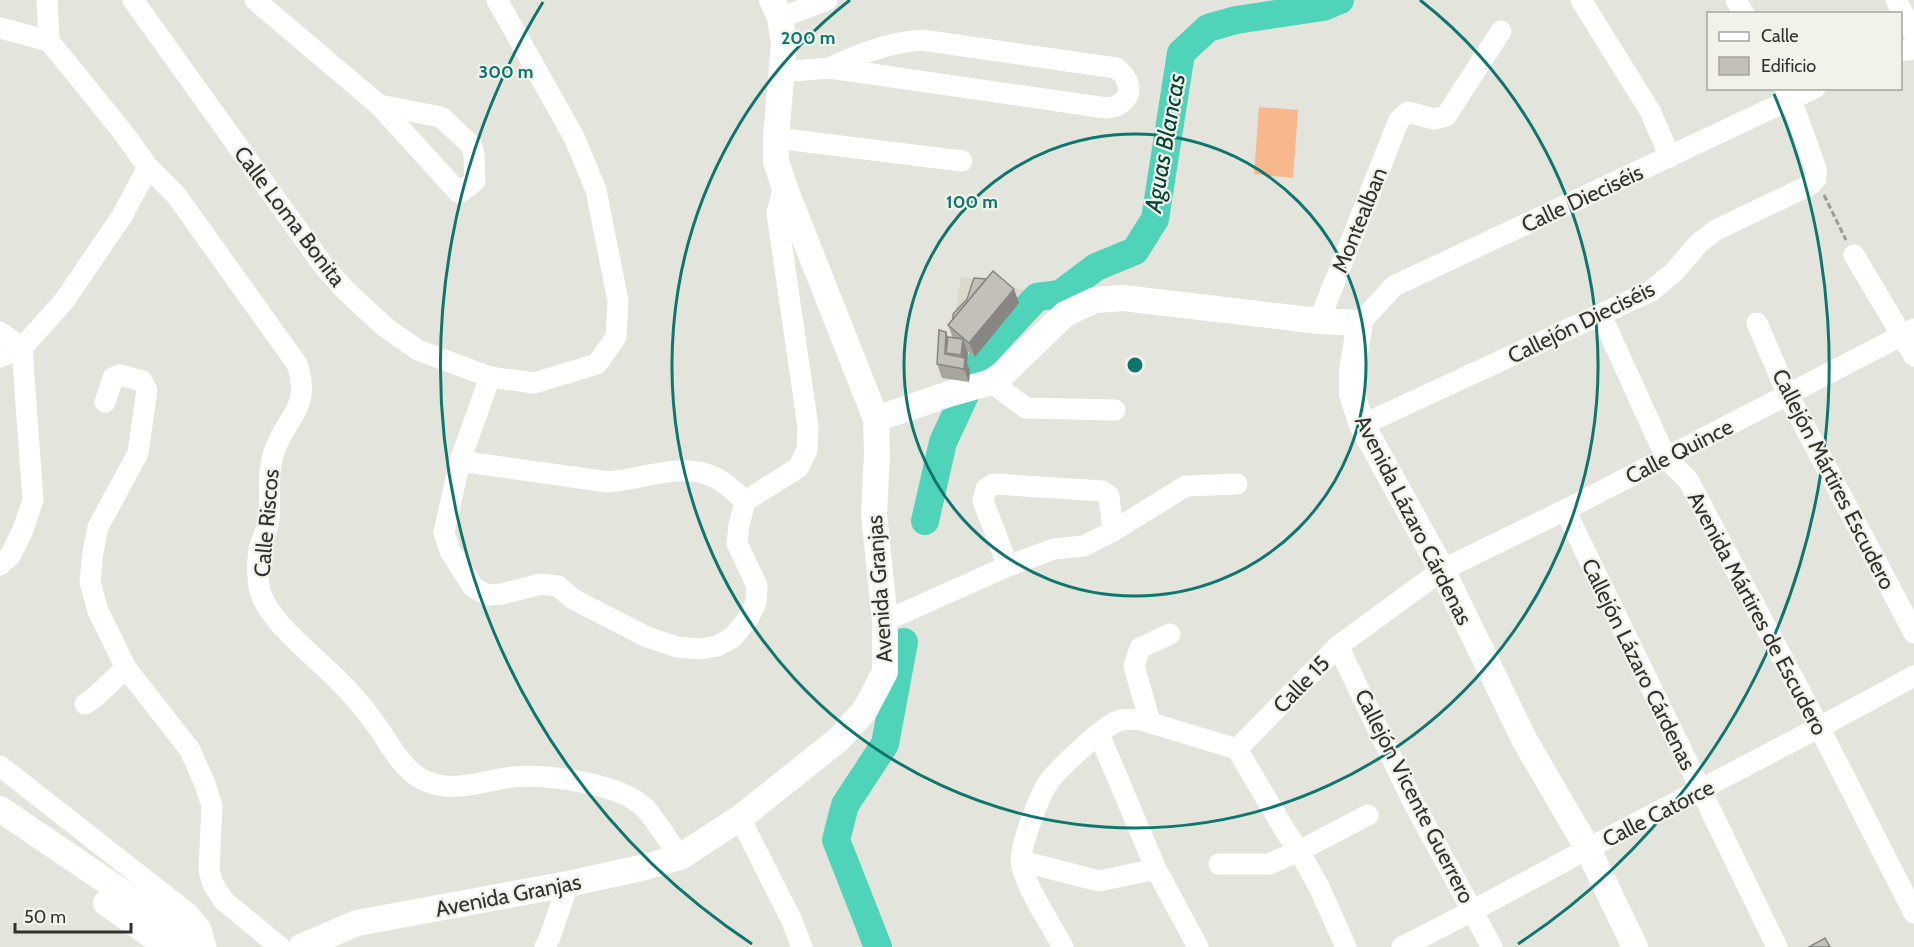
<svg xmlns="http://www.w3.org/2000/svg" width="1914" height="947" font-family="Cabin,sans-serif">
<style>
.built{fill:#d8dbcc}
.green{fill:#f9b78e}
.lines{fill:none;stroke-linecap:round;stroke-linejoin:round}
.river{stroke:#4fd3b9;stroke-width:28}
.path{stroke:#9a9c96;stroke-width:3;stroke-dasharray:6 3;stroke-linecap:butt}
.minor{stroke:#fff;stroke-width:21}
.major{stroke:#fff;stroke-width:26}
.wall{fill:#a8a59f}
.shaded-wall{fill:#888682}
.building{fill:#c3c0b9;stroke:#888682;stroke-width:1.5}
.ring{fill:none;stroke:#0f766e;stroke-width:3}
.labels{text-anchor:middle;stroke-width:4.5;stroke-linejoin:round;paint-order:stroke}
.street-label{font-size:22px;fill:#31322f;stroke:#f1f2ea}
.water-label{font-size:24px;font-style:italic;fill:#034137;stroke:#f1f2ea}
.centre{fill:#0f766e;stroke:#f1f2ea;stroke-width:3}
.ring-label{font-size:18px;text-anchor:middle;font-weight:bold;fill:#0f766e;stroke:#f1f2ea;stroke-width:4.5;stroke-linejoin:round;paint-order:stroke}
</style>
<rect width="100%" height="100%" fill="#e3e5dd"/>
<polygon class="built" points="961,277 1031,291 976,358 951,338"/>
<polygon class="green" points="1259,107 1298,110 1293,178 1254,174"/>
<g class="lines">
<g class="river">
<polyline points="925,521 943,442 984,354 1037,297 1060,294 1096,267 1135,251 1155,219 1181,53 1208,28 1236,20 1323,7 1340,0"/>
<polyline points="878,947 836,840 845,805 885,744 904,642"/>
</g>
<polyline class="path" points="1824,195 1846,240"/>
<g class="minor">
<polyline points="47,0 49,41"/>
<polyline points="133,0 323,265 345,290 385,327 418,350 490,377 534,383 597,364 616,337 618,301 596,190 574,137 497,0"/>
<polyline points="255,0 379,105 459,193 475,181 474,155 472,146 441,117 379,105"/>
<polyline points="1581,0 1650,111 1670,157"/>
<polyline points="1736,0 1744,14"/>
<polyline points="1896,0 1914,34"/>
<polyline points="780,18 827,0"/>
<polyline points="0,28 49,41"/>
<path d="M49,41L122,131L148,167L176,195L297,364C311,407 289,414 276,447C266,470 271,496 269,519C268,530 261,539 259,549C257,562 257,582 261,594C271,624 317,658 339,681C352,694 364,708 374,722C390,743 402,772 428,782C456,793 484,780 513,777C546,774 612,783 639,803C652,812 670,844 680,857"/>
<polyline points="1900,51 1914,49"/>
<path d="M780,72L830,68L1106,108C1122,107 1135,95 1126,79C1124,75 1120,71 1116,68L922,40C887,43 861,53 830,68"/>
<polyline points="776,138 962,161"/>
<polyline points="1854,255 1914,356"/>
<polyline points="1601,315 1666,458 1688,480 1820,729 1914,913"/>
<polyline points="1319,321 1399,120 1408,112 1434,119 1446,116 1501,31"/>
<polyline points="1360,323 1394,286 1815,88"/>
<polyline points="1757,323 1788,395 1914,633"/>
<polyline points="0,332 22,348 33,500 23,530 10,556 0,565"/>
<polyline points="0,357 22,348 64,301 122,216 148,167"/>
<polyline points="490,377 460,461 444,532 450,551 473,587 487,595 502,594 541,584 558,586 573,599 647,637 677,647 700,649 717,646 732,638 748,619 756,602 757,586 737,543 739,525 745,501 798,468 807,450 808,427 777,213 784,186"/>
<polyline points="991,382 1026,408 1115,410"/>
<polyline points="105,402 113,378 120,375 142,381 147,390 138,453 98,527 93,552 90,582 98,611 126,668 190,750 205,784 212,806 209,870 213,884 224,901 280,947"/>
<polyline points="1362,425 1651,291 1673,273 1699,243 1716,230 1810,185 1816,179 1816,169 1791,99 1785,88"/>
<path d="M460,461L608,482C639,480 675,464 706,474C721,478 734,491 745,501"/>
<polyline points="1565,510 1777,947"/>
<polyline points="1008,566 983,501 986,489 994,484 1102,491 1109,496 1113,531"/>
<polyline points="885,621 1008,566 1054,549 1084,546 1113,531 1186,486 1237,484"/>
<polyline points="1338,646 1413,802 1492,947"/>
<polyline points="85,704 94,698 126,668"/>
<polyline points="1150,722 1134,666 1140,648 1170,634"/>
<polyline points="1099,734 1156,869 1198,947"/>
<polyline points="1237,749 1286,832 1299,851 1320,889 1346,947"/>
<polyline points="0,766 189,914 201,929 206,947"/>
<polyline points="740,818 792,921 802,947"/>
<polyline points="1021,861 1099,881 1156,869"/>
<polyline points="1219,864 1269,864 1299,851 1368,815"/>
<polyline points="545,947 550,937 568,884"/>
<path d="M1063,947C1052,926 1022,882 1021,860C1021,844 1038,800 1046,786C1053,773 1100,730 1114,723C1122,718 1131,719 1141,720L1237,749L1338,646L1442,570L1565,510L1914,329"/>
<path d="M1402,947C1464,916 1526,882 1587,849C1696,791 1806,736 1914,676"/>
</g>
<g class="major">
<polyline points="876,419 949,394 991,382 1004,373 1065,314 1095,300 1123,298 1319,321 1360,323 1352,370 1352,394 1362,425 1442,570 1525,741 1588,849 1635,947"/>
<polyline points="0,809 203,947"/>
<polyline points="106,903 168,947"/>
<polyline points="301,947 357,923 568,884 641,868 680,857 740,818 839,739 865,710 885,672 885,621 874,514 877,455 876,419 784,186 776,161 776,138 784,44 780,18 772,0"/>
</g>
</g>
<polygon class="wall" points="1019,303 975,357 967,351 968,353 967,363 970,371 969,382 942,378 937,364 946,332 948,337 953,338 948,325"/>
<g class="shaded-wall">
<polygon points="1014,289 1019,303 975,357 969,343"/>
<polygon points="946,332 951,346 946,353 950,364 945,354"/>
<polygon points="963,339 968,353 967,363 970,371 969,382 964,369 964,363 961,355"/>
</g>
<g class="building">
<polygon points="993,271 1014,289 969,343 948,325"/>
<polygon points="974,278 986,279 953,319 953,314 967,299"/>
<polygon points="939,330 946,332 945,354 965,358 964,369 937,364"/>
<polygon points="948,337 963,339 961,355 946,353"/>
<polygon points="1825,938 1830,947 1809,947"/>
</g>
<g class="ring">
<circle cx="1135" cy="365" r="231"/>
<path d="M1420 0A463 463 0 1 1 850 0"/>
<path d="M752 944A694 694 0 0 1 543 2M1774 94A694 694 0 0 1 1518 944"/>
</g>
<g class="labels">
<g class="street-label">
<text transform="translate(1582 198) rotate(-25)" y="8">Calle Dieciséis</text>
<text transform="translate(290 216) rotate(53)" y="8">Calle Loma Bonita</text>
<text transform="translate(1359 220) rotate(-68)" y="8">Montealban</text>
<text transform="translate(1581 322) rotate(-26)" y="8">Callejón Dieciséis</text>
<text transform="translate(1679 451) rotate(-27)" y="8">Calle Quince</text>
<text transform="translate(1834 479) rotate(63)" y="8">Callejón Mártires Escudero</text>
<text transform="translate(1414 520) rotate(63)" y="8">Avenida Lázaro Cárdenas</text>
<text transform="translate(266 523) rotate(-85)" y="8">Calle Riscos</text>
<text transform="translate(879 589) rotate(-94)" y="8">Avenida Granjas</text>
<text transform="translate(1758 613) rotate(62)" y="8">Avenida Mártires de Escudero</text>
<text transform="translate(1639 664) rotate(64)" y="8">Callejón Lázaro Cárdenas</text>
<text transform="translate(1301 684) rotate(-46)" y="8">Calle 15</text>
<text transform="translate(1415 796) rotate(63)" y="8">Callejón Vicente Guerrero</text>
<text transform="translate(1658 813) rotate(-27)" y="8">Calle Catorce</text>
<text transform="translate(508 895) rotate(-11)" y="8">Avenida Granjas</text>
</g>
<g class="water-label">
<text transform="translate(1165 143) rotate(-80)" y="8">Aguas Blancas</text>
</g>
</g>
<circle cx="1135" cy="365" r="9" class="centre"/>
<g class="ring-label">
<text x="808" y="44">200 m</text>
<text x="506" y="78">300 m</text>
<text x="972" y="208">100 m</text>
</g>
<rect x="1707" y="12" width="195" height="78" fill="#f1f2ea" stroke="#a4a59f" stroke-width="1.5"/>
<rect x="1719" y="32" width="30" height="9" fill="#ffffff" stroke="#a4a59f" stroke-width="1.5"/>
<text x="1761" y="42" font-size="18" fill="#31322f">Calle</text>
<rect x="1719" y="57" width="30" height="18" fill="#c3c0b9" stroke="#a4a59f" stroke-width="1.5"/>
<text x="1761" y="72" font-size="18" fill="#31322f">Edificio</text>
<path d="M15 923v9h116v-9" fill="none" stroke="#31322f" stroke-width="3"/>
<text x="24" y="923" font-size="18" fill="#31322f" stroke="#f1f2ea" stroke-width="4.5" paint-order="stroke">50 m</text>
</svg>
